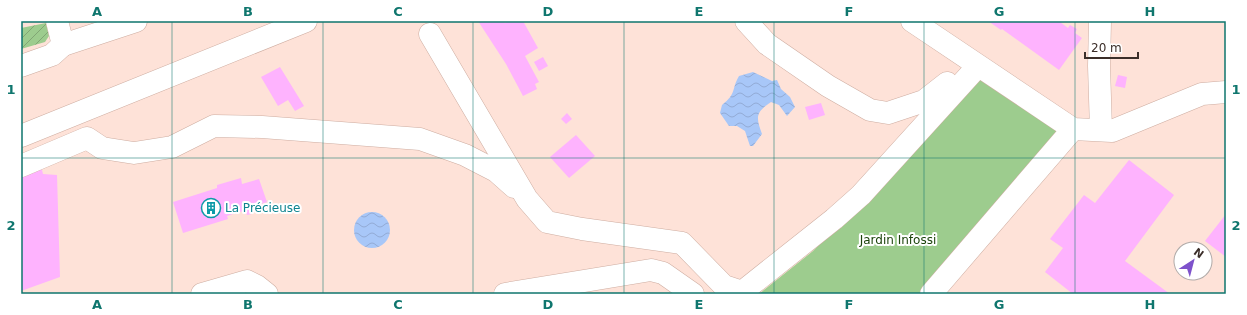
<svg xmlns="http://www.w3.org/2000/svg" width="1247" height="315" font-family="'DejaVu Sans',sans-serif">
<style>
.park{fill:#9dcc8e}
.garden{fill:url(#garden-furrows)}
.water{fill:url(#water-waves)}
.building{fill:#feb3fe}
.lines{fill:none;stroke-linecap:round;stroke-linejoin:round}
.minor-casing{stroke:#ceada1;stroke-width:23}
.minor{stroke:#fff;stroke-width:22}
.grid{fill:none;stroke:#0f766e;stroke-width:1;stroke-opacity:0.55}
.labels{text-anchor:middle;stroke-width:4;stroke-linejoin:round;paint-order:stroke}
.culture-label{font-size:12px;fill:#0d838f;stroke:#fff;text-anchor:start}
.park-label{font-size:12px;fill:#1c440b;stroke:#fff}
.neatline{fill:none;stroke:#0f766e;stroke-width:1.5}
.grid-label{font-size:13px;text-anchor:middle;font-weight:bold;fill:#0f766e}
</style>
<defs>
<pattern id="garden-furrows" width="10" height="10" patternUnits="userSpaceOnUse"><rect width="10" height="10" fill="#9dcc8e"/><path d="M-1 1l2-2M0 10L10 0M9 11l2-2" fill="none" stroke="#81a674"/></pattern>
<pattern id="water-waves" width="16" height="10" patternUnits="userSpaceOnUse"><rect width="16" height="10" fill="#a8c7f8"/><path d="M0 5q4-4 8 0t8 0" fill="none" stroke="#92abd5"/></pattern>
</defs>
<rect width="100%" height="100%" fill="#fee2d8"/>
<polygon class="park" points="981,77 1060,127 922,294 759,294 813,251"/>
<polygon class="garden" points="46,23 49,36 45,42 21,49 21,28"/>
<g class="water">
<path d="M753,72L772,81L777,80L781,89L790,97L795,107L787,116L779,105L771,102C755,113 756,117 762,134L753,146H750L745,131L737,126H729L720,113L722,105C737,93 731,90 739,76Z"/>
<circle cx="372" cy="230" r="18"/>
</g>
<g class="building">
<polygon points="478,21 503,21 505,23 508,21 523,21 538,48 525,56 539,82 535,84 537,89 523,96 506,64"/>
<polygon points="988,21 1061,21 1060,22 1068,28 1070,25 1077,29 1075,33 1082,38 1059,70 1002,29 1001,30"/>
<polygon points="543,57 548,66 539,71 534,62"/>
<polygon points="280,67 304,106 295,111 288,100 278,106 261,77"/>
<polygon points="1118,75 1127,77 1125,88 1115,86"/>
<polygon points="821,103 825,115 809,120 805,107"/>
<polygon points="567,113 572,119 566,124 561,119"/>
<polygon points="576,135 595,156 569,178 550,157"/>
<polygon points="1129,160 1174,195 1125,261 1170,294 1073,294 1045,272 1063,248 1050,239 1084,195 1095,203"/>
<polygon points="41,166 43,174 57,175 60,277 21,291 21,174"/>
<polygon points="241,178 242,184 259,179 267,202 250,208 252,214 247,215 245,211 239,212 227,216 228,219 183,233 173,202 217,188 217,185"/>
<polygon points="1226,214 1226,257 1205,241"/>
</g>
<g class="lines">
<defs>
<g id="minor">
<polyline points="57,21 63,45 136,21"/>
<polyline points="746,21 767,44 828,86 870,110 888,113 924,101 947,83"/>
<polyline points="912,21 1073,129 1112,131 1202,94 1226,92"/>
<polyline points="1100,21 1099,66 1101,130"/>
<polyline points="430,34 527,199 547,222 582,229 682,243 724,286 742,292 834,219 861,195 978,66"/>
<polyline points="21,66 52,55 63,45"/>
<polyline points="21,136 306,21"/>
<polyline points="21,166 87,138 102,148 134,153 172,147 214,126 262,127 420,139 465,155 496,171 514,187"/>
<polyline points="202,294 247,281 257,286 267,294"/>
<polyline points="505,294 651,270 663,273 693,294"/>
<polyline points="931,294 1073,129"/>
</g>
</defs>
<use href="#minor" class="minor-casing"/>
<use href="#minor" class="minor"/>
</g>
<path class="grid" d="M172,21V294M323,21V294M473,21V294M624,21V294M774,21V294M924,21V294M1075,21V294M21,158H1226"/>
<defs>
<symbol id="building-ring" viewBox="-11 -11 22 22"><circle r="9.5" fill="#fff" stroke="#0f9aa8" stroke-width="1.5"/><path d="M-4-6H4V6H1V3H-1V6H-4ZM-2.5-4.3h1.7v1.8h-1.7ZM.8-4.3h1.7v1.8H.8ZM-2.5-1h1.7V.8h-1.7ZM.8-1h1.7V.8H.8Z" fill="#0f9aa8"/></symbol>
</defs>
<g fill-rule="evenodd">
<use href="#building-ring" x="200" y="197" width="22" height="22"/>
</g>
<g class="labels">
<g class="culture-label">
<text x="225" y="212">La Précieuse</text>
</g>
<g class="park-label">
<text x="898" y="244">Jardin Infossi</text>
</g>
</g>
<rect width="1247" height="315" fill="none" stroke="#ffffff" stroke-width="44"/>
<g transform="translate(1193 261) rotate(36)"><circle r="19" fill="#ffffff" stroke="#b1aba9"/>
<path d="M0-3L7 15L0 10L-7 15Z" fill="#7e52cb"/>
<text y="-6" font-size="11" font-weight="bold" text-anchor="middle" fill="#3b2e29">N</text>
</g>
<path d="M1085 52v6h53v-6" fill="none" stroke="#3b2e29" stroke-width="2"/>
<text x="1091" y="52" font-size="12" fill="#3b2e29" stroke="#ffffff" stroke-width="3" paint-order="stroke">20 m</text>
<rect x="22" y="22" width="1203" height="271" class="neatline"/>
<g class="grid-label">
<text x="97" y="16">A</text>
<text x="248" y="16">B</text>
<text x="398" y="16">C</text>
<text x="548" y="16">D</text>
<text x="699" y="16">E</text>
<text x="849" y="16">F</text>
<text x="999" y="16">G</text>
<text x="1150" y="16">H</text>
<text x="11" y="94">1</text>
<text x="1236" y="94">1</text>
<text x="11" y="230">2</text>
<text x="1236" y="230">2</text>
<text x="97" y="309">A</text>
<text x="248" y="309">B</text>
<text x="398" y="309">C</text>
<text x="548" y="309">D</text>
<text x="699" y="309">E</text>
<text x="849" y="309">F</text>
<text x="999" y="309">G</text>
<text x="1150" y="309">H</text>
</g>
</svg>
